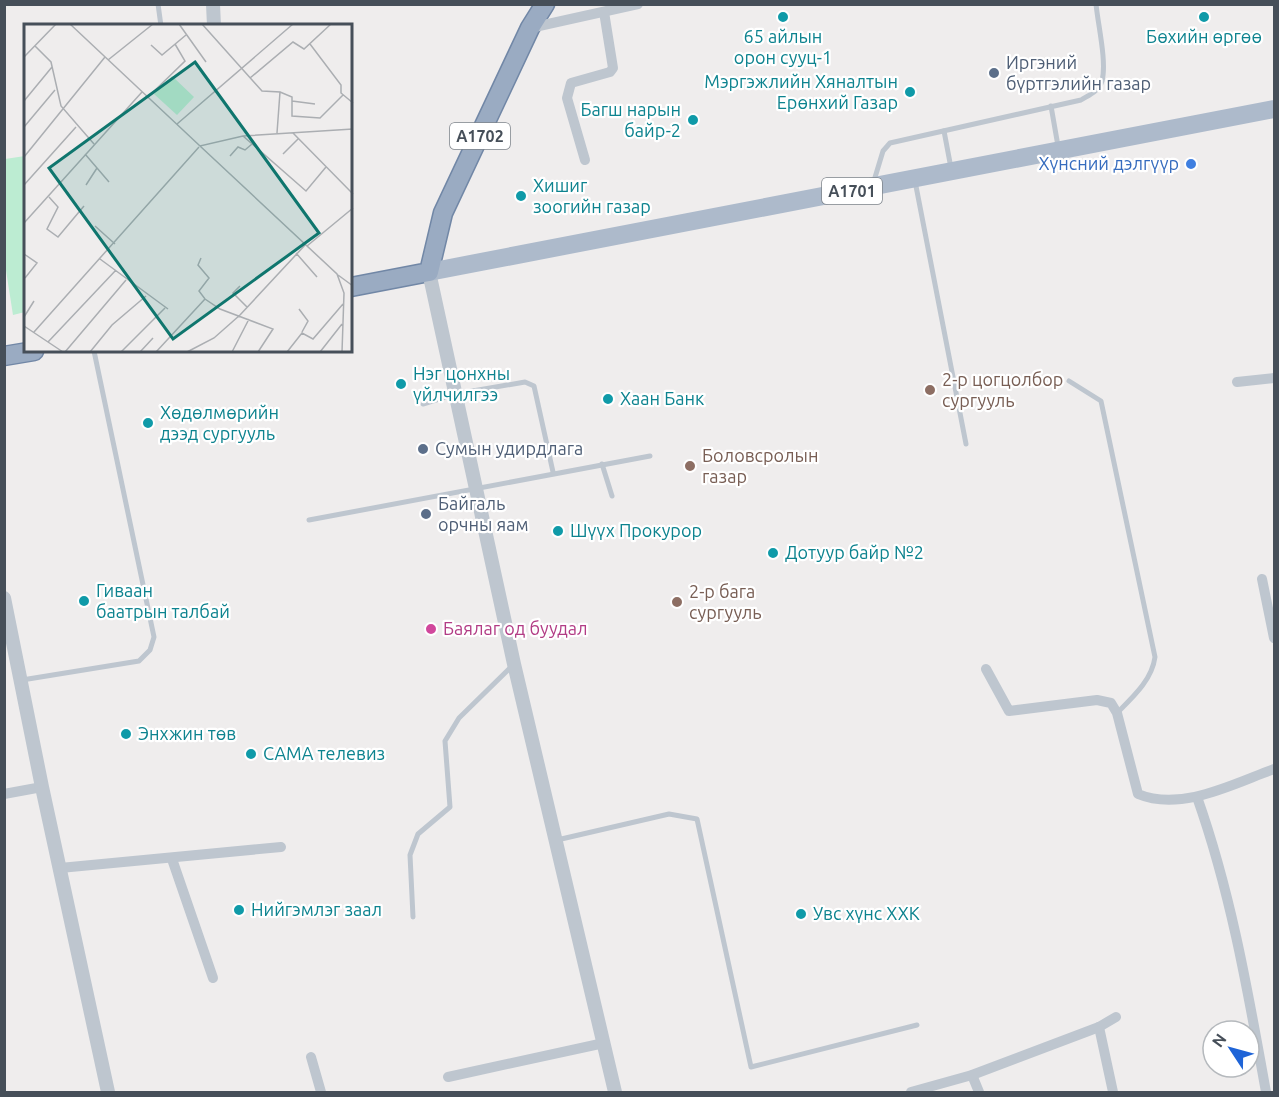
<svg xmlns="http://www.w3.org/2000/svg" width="1279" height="1097" font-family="Ubuntu,sans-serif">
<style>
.green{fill:#bcecd2}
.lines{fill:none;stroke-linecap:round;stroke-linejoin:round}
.trunk-casing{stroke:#7187a6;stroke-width:21}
.service{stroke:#bec6cf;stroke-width:5}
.minor{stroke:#bec6cf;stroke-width:10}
.tertiary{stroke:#bec6cf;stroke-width:14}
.primary{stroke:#adbacb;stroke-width:18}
.trunk{stroke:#9aabc2;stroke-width:18}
.culture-dot{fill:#0f9aa8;stroke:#fff;stroke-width:2}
.service-dot{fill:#5c6f8a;stroke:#fff;stroke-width:2}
.shop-dot{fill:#3f7fe0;stroke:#fff;stroke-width:2}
.education-dot{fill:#8d6e63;stroke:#fff;stroke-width:2}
.hotel-dot{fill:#d1479c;stroke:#fff;stroke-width:2}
.labels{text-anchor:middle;stroke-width:4.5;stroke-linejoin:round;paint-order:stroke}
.shield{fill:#fff;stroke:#7e848b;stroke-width:1.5}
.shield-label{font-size:16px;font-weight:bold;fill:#464f59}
.culture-label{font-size:18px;fill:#0d838f;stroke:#fff;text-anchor:start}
.service-label{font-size:18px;fill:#4e5e75;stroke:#fff;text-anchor:start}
.shop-label{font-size:18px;fill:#366cbe;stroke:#fff;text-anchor:end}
.education-label{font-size:18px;fill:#785e54;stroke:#fff;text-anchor:start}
.hotel-label{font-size:18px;fill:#b23c85;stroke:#fff;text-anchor:start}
.inset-road{fill:none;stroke:#abaeb2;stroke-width:1.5}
.view{fill:#0f766e;fill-opacity:0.15;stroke:#0f766e;stroke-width:3}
.inset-edge{fill:none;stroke:#464f59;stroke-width:3}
</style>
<rect width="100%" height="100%" fill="#efeded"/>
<polygon class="green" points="25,156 25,312 13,315 5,264 5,159"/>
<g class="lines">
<defs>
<g id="trunk">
<polyline points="351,287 429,272 443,213 530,28 545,4"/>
<polyline points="4,356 34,351"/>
</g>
</defs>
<use href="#trunk" class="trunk-casing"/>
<g class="service">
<polyline points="158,4 161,26"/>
<polyline points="1051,106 1058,146"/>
<polyline points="944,131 951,168"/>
<polyline points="915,181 966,444"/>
<path d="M873,184L883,151L890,143L1081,100C1089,95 1099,91 1102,81C1107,62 1098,25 1096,4"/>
<path d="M1069,381L1101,401L1155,657C1152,680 1133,697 1117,713"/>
<polyline points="423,404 455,394 525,382 534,386 553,472"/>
<polyline points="602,464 612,496"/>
<polyline points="309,520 650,456"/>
<polyline points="22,680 139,661 150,650 154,637 94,351"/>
<polyline points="557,840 669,814 697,819 751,1067 917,1025"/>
<polyline points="413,917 410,855 418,834 450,807 445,741 459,718 513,665"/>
</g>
<g class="minor">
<polyline points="530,28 638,4"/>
<polyline points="585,160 567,98 571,83 610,72 613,68 604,12"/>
<polyline points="1237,382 1274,378"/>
<polyline points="1262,579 1274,638"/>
<path d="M986,669L1009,711L1097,700L1111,703L1117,713L1138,794C1181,812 1233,784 1274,769"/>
<polyline points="4,794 42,787"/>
<path d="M1197,797C1231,893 1248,992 1266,1092"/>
<polyline points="172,859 213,978"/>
<polyline points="60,868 281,847"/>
<polyline points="1099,1027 1113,1092"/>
<polyline points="311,1057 321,1092"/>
<polyline points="972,1075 979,1092"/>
<polyline points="448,1077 604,1043"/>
<polyline points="911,1092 972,1075 1099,1027 1116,1017"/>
</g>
<g class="tertiary">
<polyline points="213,4 214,26"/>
<polyline points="429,272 514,664 615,1092"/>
<polyline points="4,598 42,787 108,1092"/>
</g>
<polyline class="primary" points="429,272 1274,109"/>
<use href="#trunk" class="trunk"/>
</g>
<g class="culture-dot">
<circle cx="783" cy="17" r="6"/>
<circle cx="1204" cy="17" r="6"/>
<circle cx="910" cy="92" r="6"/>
<circle cx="693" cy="120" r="6"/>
<circle cx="521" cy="196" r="6"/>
<circle cx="401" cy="384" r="6"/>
<circle cx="608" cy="399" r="6"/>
<circle cx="148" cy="423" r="6"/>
<circle cx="558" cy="531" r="6"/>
<circle cx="773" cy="553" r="6"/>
<circle cx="84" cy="601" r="6"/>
<circle cx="126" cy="734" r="6"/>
<circle cx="251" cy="754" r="6"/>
<circle cx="239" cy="910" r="6"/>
<circle cx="801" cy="914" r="6"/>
</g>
<g class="service-dot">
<circle cx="994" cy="73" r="6"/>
<circle cx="423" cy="449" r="6"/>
<circle cx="426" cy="514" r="6"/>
</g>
<circle class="shop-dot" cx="1191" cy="164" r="6"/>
<g class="education-dot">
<circle cx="930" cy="390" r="6"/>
<circle cx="690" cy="466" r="6"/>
<circle cx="677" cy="602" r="6"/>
</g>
<circle class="hotel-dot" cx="431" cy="629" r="6"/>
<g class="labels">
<g class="shield">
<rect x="450" y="123" width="60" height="26" rx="4.5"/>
<rect x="822" y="178" width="60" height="26" rx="4.5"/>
</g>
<g class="shield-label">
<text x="480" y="142">A1702</text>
<text x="852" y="197">A1701</text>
</g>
<g class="culture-label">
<text x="783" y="43" text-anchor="middle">65 айлын<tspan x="783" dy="21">орон сууц-1</tspan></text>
<text x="1204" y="43" text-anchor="middle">Бөхийн өргөө</text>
<text x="898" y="88" text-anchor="end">Мэргэжлийн Хяналтын<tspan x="898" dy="21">Ерөнхий Газар</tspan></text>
<text x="681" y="116" text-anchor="end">Багш нарын<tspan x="681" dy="21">байр-2</tspan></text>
<text x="533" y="192">Хишиг<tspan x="533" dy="21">зоогийн газар</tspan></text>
<text x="413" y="380">Нэг цонхны<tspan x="413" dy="21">үйлчилгээ</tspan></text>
<text x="620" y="405">Хаан Банк</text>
<text x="160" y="419">Хөдөлмөрийн<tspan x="160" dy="21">дээд сургууль</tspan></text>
<text x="570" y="537">Шүүх Прокурор</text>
<text x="785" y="559">Дотуур байр №2</text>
<text x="96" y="597">Гиваан<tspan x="96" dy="21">баатрын талбай</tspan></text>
<text x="138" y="740">Энхжин төв</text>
<text x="263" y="760">САМА телевиз</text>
<text x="251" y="916">Нийгэмлэг заал</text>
<text x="813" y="920">Увс хүнс ХХК</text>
</g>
<g class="service-label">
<text x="1006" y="69">Иргэний<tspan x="1006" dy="21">бүртгэлийн газар</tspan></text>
<text x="435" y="455">Сумын удирдлага</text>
<text x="438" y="510">Байгаль<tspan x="438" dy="21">орчны яам</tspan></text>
</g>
<g class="shop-label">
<text x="1179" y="170">Хүнсний дэлгүүр</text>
</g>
<g class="education-label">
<text x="942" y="386">2-р цогцолбор<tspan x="942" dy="21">сургууль</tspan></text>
<text x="702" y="462">Боловсролын<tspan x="702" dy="21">газар</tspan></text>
<text x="689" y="598">2-р бага<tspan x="689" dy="21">сургууль</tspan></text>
</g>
<g class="hotel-label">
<text x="443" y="635">Баялаг од буудал</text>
</g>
</g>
<g transform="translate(24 24)">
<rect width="328" height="328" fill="#efeded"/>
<path d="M148,52L170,73L153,91L130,70Z" fill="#bcecd2"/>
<path class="inset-road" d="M46,0L176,122L219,112L329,105M155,0L182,38M178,0L238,67L256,68L253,109M286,20L317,61V69L329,79M127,21L138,31L162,11M11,22L27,38L37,82L70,120M0,33L32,0M84,36L129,0M226,54L269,18L280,25L307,0M256,68L268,73V92L296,94L319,71M124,73L161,37L151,20M0,77L28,43M268,77L291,80M153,100L269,0M0,103L31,66M269,109L329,170M219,112L282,167L302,143M176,122L313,250L320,269L318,328M61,130L85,158M259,130L274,115M206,132L214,123L221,126L228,120M0,133L81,33M0,161L52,103M62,161L73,144M25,173L34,183L23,205L34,213L60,182M0,199L118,68M71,202L91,220M283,222L329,184M272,229L293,253M0,230L13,239L1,254M177,234L174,241L185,254L175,267L181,275L196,285L249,305L234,328M76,235L144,285M314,251L329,262M216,262L209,269L223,283M275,285L284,297L278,308M0,293L10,277M0,302L39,328M10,308L175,123M24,318L92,246M41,328L102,256M66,328L88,301L122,272M97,328L141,284M116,328L129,314M132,328L181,275M163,328L190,314L216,291L282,220M208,328L225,295M263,328L278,309L289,315L319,280M296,328L318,300"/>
<path class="view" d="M171,38L295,209L149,315L25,144Z"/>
<rect width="328" height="328" class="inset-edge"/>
</g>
<rect width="1279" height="1097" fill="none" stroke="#464f59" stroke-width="12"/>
<g transform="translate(1231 1049) rotate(306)"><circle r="28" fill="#ffffff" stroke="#b5b9bd" stroke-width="1.5"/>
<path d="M0-4.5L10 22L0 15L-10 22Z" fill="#1f64d7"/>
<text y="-9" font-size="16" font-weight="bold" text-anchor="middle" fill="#464f59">N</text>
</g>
</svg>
